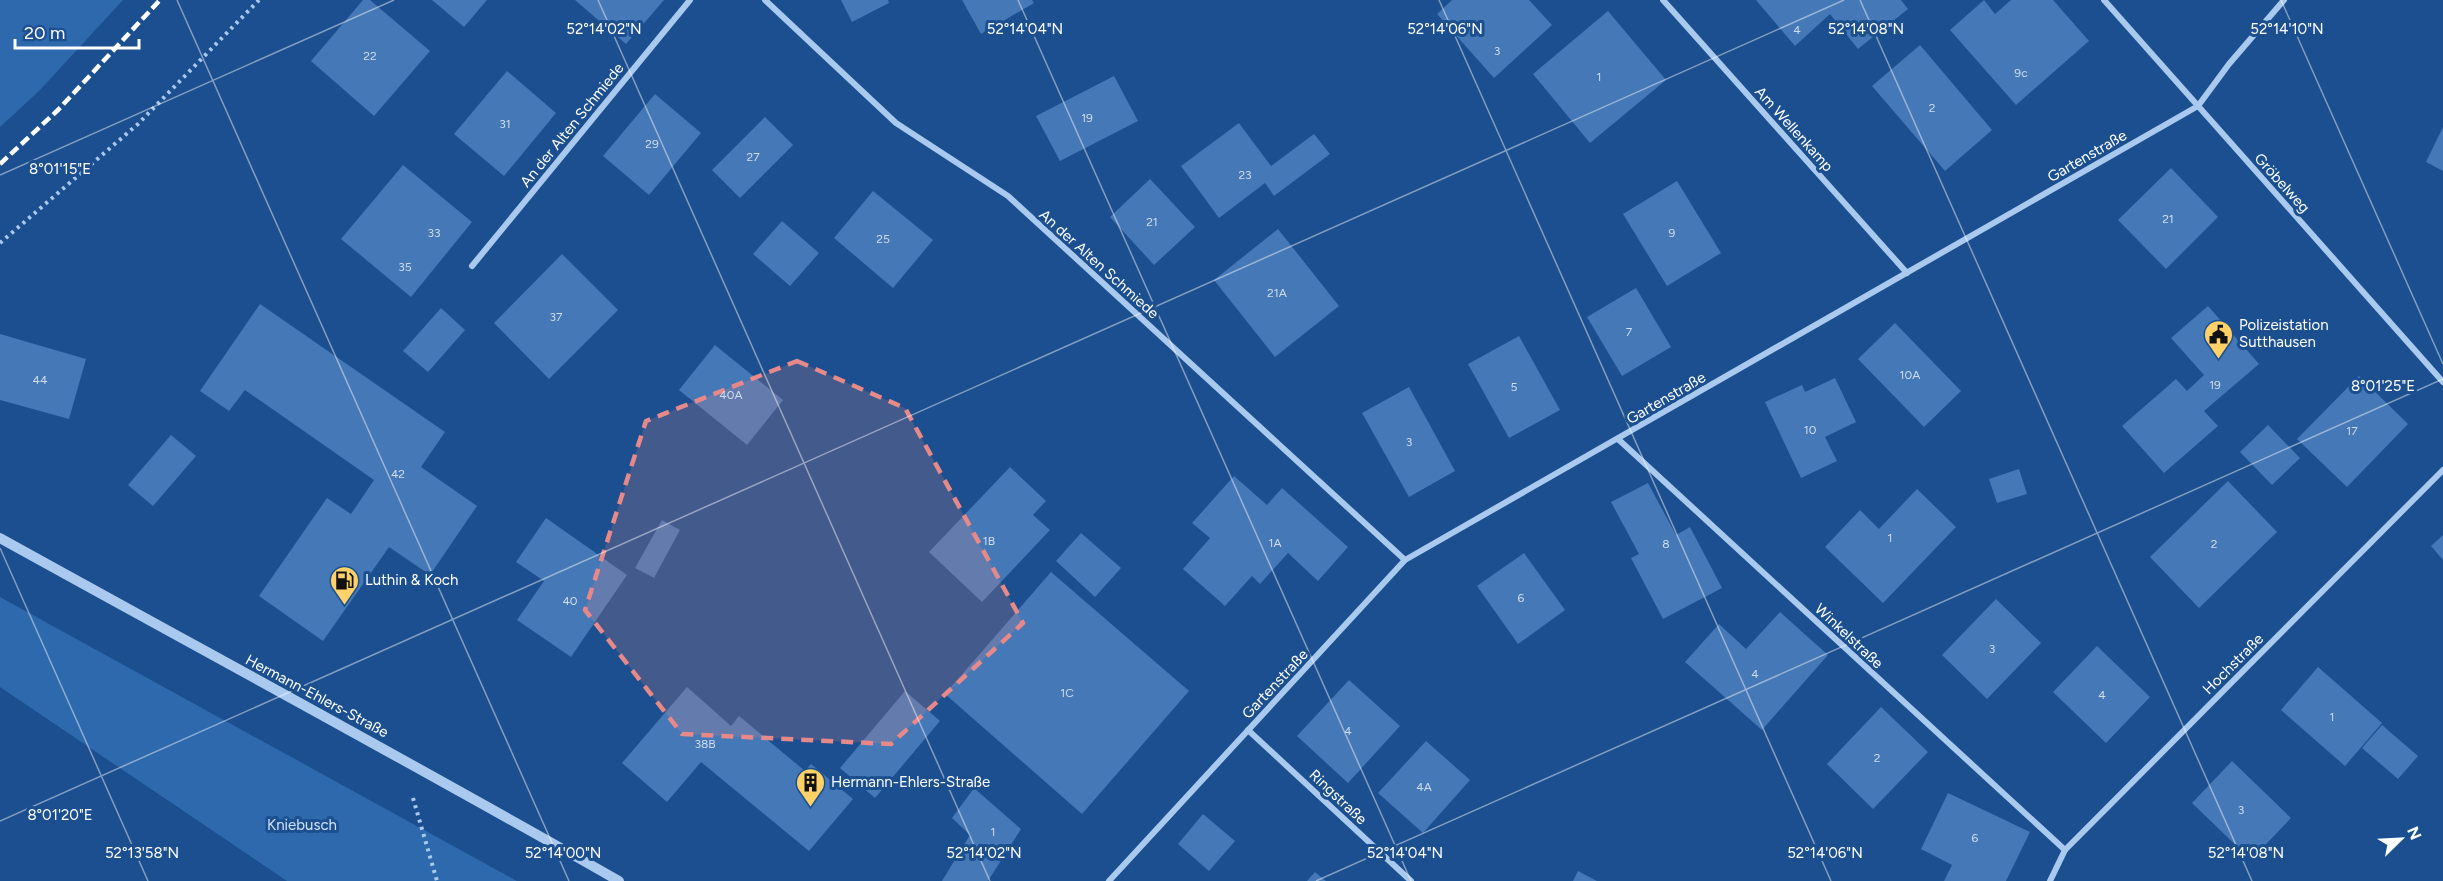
<svg xmlns="http://www.w3.org/2000/svg" width="2443" height="881" font-family="Figtree,sans-serif">
<style>
.green{fill:#2e69ad}
.building{fill:#4478b7}
.lines{fill:none;stroke-linecap:round;stroke-linejoin:round}
.path{stroke:#a9c9ee;stroke-width:4;stroke-dasharray:3 4.5;stroke-linecap:butt}
.minor{stroke:#a9c9ee;stroke-width:6}
.tertiary{stroke:#a9c9ee;stroke-width:10}
.rail{stroke:#fff;stroke-width:4.5;stroke-dasharray:10 4.5;stroke-linecap:butt}
.marked{fill:#e88989;fill-opacity:0.2;stroke:#e88989;stroke-width:4.5;stroke-dasharray:12 8;stroke-linejoin:round}
.ticks{fill:none;stroke:#fff;stroke-width:1.5;stroke-opacity:0.45}
.labels{text-anchor:middle;stroke-width:6;stroke-linejoin:round;paint-order:stroke}
.number-label{font-size:12px;fill:#d0dded}
.street-label{font-size:15px;fill:#fff;stroke:#1b4f8f}
.poi-label{font-size:15px;fill:#fff;stroke:#1b4f8f;text-anchor:start}
.park-label{font-size:15px;fill:#cfe3fa;stroke:#1b4f8f}
.ticks-label{font-size:15px;text-anchor:middle;fill:#fff;stroke:#1b4f8f;stroke-width:6;stroke-linejoin:round;paint-order:stroke}
</style>
<rect width="100%" height="100%" fill="#1b4f8f"/>
<g class="green">
<polygon points="0,0 123,0 39,91 0,127"/>
<polygon points="0,597 517,881 287,881 0,687"/>
</g>
<g class="building">
<polygon points="363,0 370,0 430,51 374,116 311,61"/>
<polygon points="432,0 487,0 464,27"/>
<polygon points="575,0 664,0 626,44"/>
<polygon points="841,0 888,0 889,3 852,22"/>
<polygon points="962,0 1032,0 1034,3 981,34"/>
<polygon points="1452,0 1529,0 1552,25 1494,78 1437,14"/>
<polygon points="1756,0 1901,0 1908,9 1858,49 1830,14 1795,46"/>
<polygon points="1984,0 1995,14 2011,0 2053,0 2089,41 2016,105 1950,30"/>
<polygon points="1608,11 1666,80 1590,143 1533,74"/>
<polygon points="1920,45 1992,130 1945,171 1872,86"/>
<polygon points="507,71 556,113 504,176 454,134"/>
<polygon points="1114,76 1138,121 1060,161 1036,116"/>
<polygon points="655,94 701,133 649,195 603,156"/>
<polygon points="765,117 793,145 740,198 712,170"/>
<polygon points="1239,123 1271,166 1314,134 1330,154 1274,196 1265,183 1219,218 1181,166"/>
<polygon points="2443,127 2443,171 2426,162"/>
<polygon points="403,165 472,222 411,297 341,239"/>
<polygon points="2171,168 2218,217 2166,269 2118,220"/>
<polygon points="1150,179 1195,227 1154,265 1110,217"/>
<polygon points="1677,181 1721,253 1667,286 1623,214"/>
<polygon points="873,191 933,240 893,288 834,238"/>
<polygon points="782,221 819,253 790,286 753,254"/>
<polygon points="1278,229 1339,306 1275,357 1214,280"/>
<polygon points="562,254 618,310 549,379 494,323"/>
<polygon points="1636,288 1671,347 1622,376 1587,317"/>
<polygon points="260,304 445,432 421,467 477,506 430,575 389,547 323,641 259,596 327,498 351,514 374,480 245,390 229,411 200,391"/>
<polygon points="2208,306 2259,364 2204,411 2218,426 2164,473 2122,426 2176,379 2187,391 2204,375 2171,338"/>
<polygon points="441,308 465,330 428,372 403,351"/>
<polygon points="1895,323 1961,391 1924,427 1858,359"/>
<polygon points="0,334 86,359 69,419 0,400"/>
<polygon points="1519,336 1560,410 1509,438 1468,364"/>
<polygon points="715,345 783,400 747,445 679,390"/>
<polygon points="2359,376 2408,424 2347,487 2297,439"/>
<polygon points="1835,378 1856,422 1825,437 1837,461 1801,478 1765,402 1802,385 1805,392"/>
<polygon points="1409,387 1455,471 1409,497 1362,413"/>
<polygon points="2268,425 2300,458 2272,485 2240,452"/>
<polygon points="171,435 196,456 153,506 128,485"/>
<polygon points="1010,467 1046,501 1033,515 1050,530 982,602 929,552"/>
<polygon points="2019,469 2027,494 1997,503 1989,479"/>
<polygon points="1234,476 1267,505 1282,488 1348,547 1318,581 1288,553 1260,584 1252,576 1225,606 1183,569 1210,538 1192,523"/>
<polygon points="2228,481 2277,532 2199,608 2150,557"/>
<polygon points="1648,483 1676,535 1690,527 1722,588 1663,619 1631,558 1639,554 1611,502"/>
<polygon points="1917,489 1956,527 1883,603 1825,547 1860,510 1879,529"/>
<polygon points="546,518 627,575 571,657 517,620 544,581 516,562"/>
<polygon points="662,520 680,530 654,578 635,568"/>
<polygon points="1081,533 1121,568 1095,597 1056,561"/>
<polygon points="2443,535 2443,560 2431,546"/>
<polygon points="1524,553 1565,610 1518,644 1477,586"/>
<polygon points="1051,572 1189,691 1082,814 945,694"/>
<polygon points="1996,599 2041,643 1987,699 1942,655"/>
<polygon points="1780,612 1828,655 1762,730 1685,662 1719,624 1746,649"/>
<polygon points="2097,646 2150,697 2106,743 2053,692"/>
<polygon points="2318,667 2382,723 2345,766 2281,710"/>
<polygon points="1349,680 1400,726 1348,783 1297,736"/>
<polygon points="687,687 731,726 739,716 805,771 811,764 853,799 809,851 701,762 667,802 622,763"/>
<polygon points="905,691 940,721 875,798 840,768"/>
<polygon points="1881,707 1928,752 1873,809 1827,764"/>
<polygon points="2382,725 2418,756 2398,779 2362,748"/>
<polygon points="1426,741 1470,780 1423,833 1378,793"/>
<polygon points="2232,761 2291,818 2251,860 2192,803"/>
<polygon points="974,788 1021,829 988,881 942,881 970,835 952,818"/>
<polygon points="1948,793 2030,832 2006,881 1944,881 1952,865 1921,849"/>
<polygon points="1203,814 1235,841 1209,871 1178,844"/>
<polygon points="1578,871 1597,881 1573,881"/>
<polygon points="1315,872 1326,881 1307,881"/>
</g>
<g class="lines">
<g class="path">
<polyline points="0,243 138,124 259,0"/>
<polyline points="413,798 437,881"/>
</g>
<g class="minor">
<polyline points="765,0 896,123 1008,196 1405,560"/>
<polyline points="1663,0 1907,273"/>
<polyline points="2104,0 2443,382"/>
<polyline points="472,266 690,0"/>
<polyline points="1618,439 2065,850"/>
<polyline points="1248,730 1411,881"/>
<polyline points="1109,881 1405,560 2198,106 2229,64 2284,0"/>
<polyline points="2050,881 2065,850 2443,470"/>
</g>
<path class="tertiary" d="M0,538C206,652 414,764 619,881"/>
<polyline class="rail" points="0,164 58,110 160,0"/>
</g>
<path class="marked" d="M797,361L905,408L1023,623L891,744L682,734L585,610L646,421Z"/>
<path class="ticks" d="M177,0L569,881M598,0L990,881M1018,0L1411,881M1439,0L1831,881M1860,0L2252,881M2281,0L2443,364M0,175L394,0M0,548L148,881M0,821L1844,0M1316,881L2443,379"/>
<defs>
<symbol id="civic-pin" viewBox="-11 -11 22 30"><path d="M0 17L-7.5 6A9.5 9.5 0 1 1 7.5 6Z" fill="#ffd166" stroke="#1b4f8f"/><path d="M-.6-6.5H3V-4.5H.6V-3L4-1V1h2V6H-6V1h2V-1L-.6-3ZM-1.2 2.5V6h2.4V2.5Z" fill="#111"/></symbol>
<symbol id="fuel-pin" viewBox="-11 -11 22 30"><path d="M0 17L-7.5 6A9.5 9.5 0 1 1 7.5 6Z" fill="#ffd166" stroke="#1b4f8f"/><path d="M-5.5-6h7V0h2V4h1.3V-2.5L3-4.5l.8-.8L6-3V5H2.5V1h-1V6h-7ZM-4.2-4.7v3.2H.2V-4.7Z" fill="#111"/></symbol>
<symbol id="building-pin" viewBox="-11 -11 22 30"><path d="M0 17L-7.5 6A9.5 9.5 0 1 1 7.5 6Z" fill="#ffd166" stroke="#1b4f8f"/><path d="M-4-6H4V6H1V3H-1V6H-4ZM-2.5-4.3h1.7v1.8h-1.7ZM.8-4.3h1.7v1.8H.8ZM-2.5-1h1.7V.8h-1.7ZM.8-1h1.7V.8H.8Z" fill="#111"/></symbol>
</defs>
<g fill-rule="evenodd">
<use href="#civic-pin" x="2202" y="318" width="33" height="45"/>
<use href="#fuel-pin" x="328" y="564" width="33" height="45"/>
<use href="#building-pin" x="794" y="766" width="33" height="45"/>
</g>
<g class="labels">
<g class="number-label">
<text x="1797" y="34">4</text>
<text x="1497" y="55">3</text>
<text x="370" y="60">22</text>
<text x="2021" y="77">9c</text>
<text x="1599" y="81">1</text>
<text x="1932" y="112">2</text>
<text x="1087" y="122">19</text>
<text x="505" y="128">31</text>
<text x="652" y="148">29</text>
<text x="753" y="161">27</text>
<text x="1245" y="179">23</text>
<text x="2168" y="223">21</text>
<text x="1152" y="226">21</text>
<text x="434" y="237">33</text>
<text x="1672" y="237">9</text>
<text x="883" y="243">25</text>
<text x="405" y="271">35</text>
<text x="1277" y="297">21A</text>
<text x="556" y="321">37</text>
<text x="1629" y="336">7</text>
<text x="1910" y="379">10A</text>
<text x="40" y="384">44</text>
<text x="2215" y="389">19</text>
<text x="1514" y="391">5</text>
<text x="731" y="399">40A</text>
<text x="1810" y="434">10</text>
<text x="2352" y="435">17</text>
<text x="1409" y="446">3</text>
<text x="398" y="478">42</text>
<text x="1890" y="542">1</text>
<text x="989" y="545">1B</text>
<text x="1275" y="547">1A</text>
<text x="1666" y="548">8</text>
<text x="2214" y="548">2</text>
<text x="1521" y="602">6</text>
<text x="570" y="605">40</text>
<text x="1992" y="653">3</text>
<text x="1755" y="678">4</text>
<text x="1067" y="697">1C</text>
<text x="2102" y="699">4</text>
<text x="2332" y="721">1</text>
<text x="1348" y="735">4</text>
<text x="705" y="748">38B</text>
<text x="1877" y="762">2</text>
<text x="1424" y="791">4A</text>
<text x="2241" y="814">3</text>
<text x="993" y="836">1</text>
<text x="1975" y="842">6</text>
</g>
<g class="street-label">
<text transform="translate(572 125) rotate(-51)" y="5">An der Alten Schmiede</text>
<text transform="translate(1794 129) rotate(48)" y="5">Am Wellenkamp</text>
<text transform="translate(2087 156) rotate(-30)" y="5">Gartenstraße</text>
<text transform="translate(2282 183) rotate(48)" y="5">Gröbelweg</text>
<text transform="translate(1099 264) rotate(42)" y="5">An der Alten Schmiede</text>
<text transform="translate(1666 398) rotate(-30)" y="5">Gartenstraße</text>
<text transform="translate(1849 636) rotate(43)" y="5">Winkelstraße</text>
<text transform="translate(2233 664) rotate(-45)" y="5">Hochstraße</text>
<text transform="translate(1275 684) rotate(-47)" y="5">Gartenstraße</text>
<text transform="translate(317 696) rotate(28)" y="5">Hermann-Ehlers-Straße</text>
<text transform="translate(1338 797) rotate(43)" y="5">Ringstraße</text>
</g>
<g class="poi-label">
<text x="2239" y="330">Polizeistation<tspan x="2239" dy="17">Sutthausen</tspan></text>
<text x="365" y="585">Luthin &amp; Koch</text>
<text x="831" y="787">Hermann-Ehlers-Straße</text>
</g>
<g class="park-label">
<text x="302" y="830">Kniebusch</text>
</g>
</g>
<g class="ticks-label">
<text x="604" y="34">52°14'02"N</text>
<text x="1025" y="34">52°14'04"N</text>
<text x="1445" y="34">52°14'06"N</text>
<text x="1866" y="34">52°14'08"N</text>
<text x="2287" y="34">52°14'10"N</text>
<text x="60" y="174">8°01'15"E</text>
<text x="2383" y="391">8°01'25"E</text>
<text x="60" y="820">8°01'20"E</text>
<text x="142" y="858">52°13'58"N</text>
<text x="563" y="858">52°14'00"N</text>
<text x="984" y="858">52°14'02"N</text>
<text x="1405" y="858">52°14'04"N</text>
<text x="1825" y="858">52°14'06"N</text>
<text x="2246" y="858">52°14'08"N</text>
</g>
<g transform="translate(2401 839) rotate(66)" stroke="#1b4f8f" stroke-width="4.5" paint-order="stroke">
<path d="M0-4.5L10 22L0 15L-10 22Z" fill="#ffffff"/>
<text y="-9" font-size="16" font-weight="bold" text-anchor="middle" fill="#ffffff">N</text>
</g>
<path d="M15 39v9h124v-9" fill="none" stroke="#ffffff" stroke-width="3"/>
<text x="24" y="39" font-size="18" fill="#ffffff" stroke="#1b4f8f" stroke-width="4.5" paint-order="stroke">20 m</text>
</svg>
